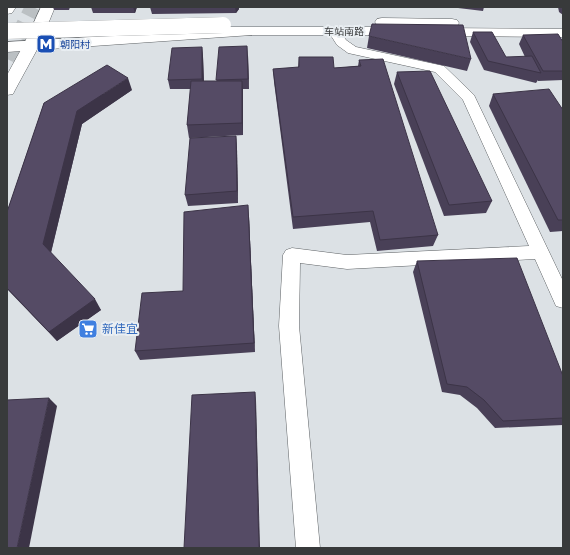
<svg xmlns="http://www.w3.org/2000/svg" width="570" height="555" font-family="'Noto Serif','Noto Sans SC',serif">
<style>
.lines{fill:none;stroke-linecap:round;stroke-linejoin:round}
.primary-tunnel{stroke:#bbc0c3;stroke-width:16;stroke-dasharray:16 8;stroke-linecap:butt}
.minor-casing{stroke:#5f6366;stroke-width:1}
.secondary-casing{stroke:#5f6366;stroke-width:1}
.primary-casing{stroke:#5f6366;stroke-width:1}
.minor{fill:#fff;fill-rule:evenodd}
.secondary{fill:#fff;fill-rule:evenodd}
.primary{fill:#fff;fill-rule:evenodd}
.primary-bridge-casing{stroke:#5f6366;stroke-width:16;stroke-linecap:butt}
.primary-bridge{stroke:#fff;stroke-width:16}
.wall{fill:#494057}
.shaded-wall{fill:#3c3447}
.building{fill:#554b65;stroke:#3c3447}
.labels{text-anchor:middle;stroke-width:4;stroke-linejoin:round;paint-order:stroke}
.far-street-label{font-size:10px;fill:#383a3b;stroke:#e9eef2}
.far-transit-label{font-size:10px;fill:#164399;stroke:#e9eef2;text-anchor:start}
.shop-label{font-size:12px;fill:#366cbe;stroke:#e9eef2;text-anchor:start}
</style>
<rect width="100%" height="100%" fill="#dce1e5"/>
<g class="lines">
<polyline class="primary-tunnel" points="7,59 33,7"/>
<defs>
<polygon id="minor" points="334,27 338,28 346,40 356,47 444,66 474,95 563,281 563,308 556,306 535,259 347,269 300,263 299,326 320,548 296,548 279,326 283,255 286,250 292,248 347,255 529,246 463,100 435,72 348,53 337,45 328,31 330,28"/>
<polygon id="secondary" points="247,28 252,29 254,32 252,35 7,52 7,42"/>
<g id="primary">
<polygon points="7,7 16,7 12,13 7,14"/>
<polygon points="41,7 55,7 39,46 15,90 13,94 7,95 7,75 23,46"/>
<polygon points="382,18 452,19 457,20 459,23 457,26 452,27 399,27 404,28 406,31 404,34 399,35 220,35 215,34 213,31 215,28 220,27 397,27 377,25 375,22 377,19"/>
<polygon points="435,28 563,29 563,37 435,36 430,35 428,32 430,29"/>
</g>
</defs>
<use href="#minor" class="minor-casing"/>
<use href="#secondary" class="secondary-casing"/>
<use href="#primary" class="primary-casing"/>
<use href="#minor" class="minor"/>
<use href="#secondary" class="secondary"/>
<use href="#primary" class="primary"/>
<defs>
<polyline id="primary-bridge" points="7,31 223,25"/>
</defs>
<use href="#primary-bridge" class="primary-bridge-casing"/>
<use href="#primary-bridge" class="primary-bridge"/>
</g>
<g class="wall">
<polygon points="53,7 70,7 69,10 54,10"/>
<polygon points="91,7 137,7 135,13 93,13"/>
<polygon points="150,7 235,7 236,8 239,9 236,13 152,14"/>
<polygon points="458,7 484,7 483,11 458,8"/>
<polygon points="498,7 512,7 512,8"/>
<polygon points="532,7 543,7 542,8 532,8"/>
<polygon points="558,7 563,7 563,15 559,12"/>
<polygon points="473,32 506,57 525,57 519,44 523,35 563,42 563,80 538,81 538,80 536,83 484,70 470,42"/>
<polygon points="369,36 471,59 467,71 367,48"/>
<polygon points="202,47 203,57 204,81 216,81 248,55 249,89 243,89 243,135 189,138 187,125 191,89 170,89 168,80"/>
<polygon points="299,57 334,68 358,66 359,60 438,235 433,246 377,251 370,222 293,229 274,82 273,69 298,68"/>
<polygon points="397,72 492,201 486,213 444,216 394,84"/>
<polygon points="132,90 82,124 51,253 101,310 57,341 7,289 7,212 44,103"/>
<polygon points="493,94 563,110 563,231 550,232 489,106"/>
<polygon points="236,136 237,149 238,203 188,206 185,195"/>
<polygon points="249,217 255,352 140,360 135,351 183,291"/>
<polygon points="417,261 563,376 563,425 495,428 477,408 460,395 442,392 413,272"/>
</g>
<g class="shaded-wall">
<polygon points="133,7 137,7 135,13"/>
<polygon points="235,7 239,7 239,9 236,13"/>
<polygon points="247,46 248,55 249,89 248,79"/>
<polygon points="202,47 203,57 204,88 202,79"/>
<polygon points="128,78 132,90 82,124 50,256 43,244 77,111"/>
<polygon points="242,81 243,93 243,135 242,123"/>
<polygon points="236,136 237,149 238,203 237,191"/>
<polygon points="248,205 249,217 255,352 254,343"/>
<polygon points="95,299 101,310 57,341 49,332"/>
<polygon points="255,392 256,400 260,548 259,548"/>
<polygon points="49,398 57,406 29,548 17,548"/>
</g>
<g class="building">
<polygon points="372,24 463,25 471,59 369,36"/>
<polygon points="473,32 492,32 506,57 532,56 541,73 488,61"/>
<polygon points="558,34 563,42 563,71 543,71 523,35"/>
<polygon points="247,46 248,79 216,80 219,47"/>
<polygon points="202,47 202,79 168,80 172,48"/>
<polygon points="299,57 333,57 334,68 361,66 359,60 383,59 438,235 380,240 373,211 293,217 273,69 299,67"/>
<polygon points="107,65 128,78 77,111 43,244 95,299 49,332 7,288 7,212 44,103"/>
<polygon points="430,71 492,201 449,205 397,72"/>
<polygon points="191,81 242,81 242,123 187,125"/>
<polygon points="549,89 563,110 563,220 558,220 493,94"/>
<polygon points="236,136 237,191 185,195 190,138"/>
<polygon points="248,205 254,343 135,351 142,293 183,291 184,212"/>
<polygon points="517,258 563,376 563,418 503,421 484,400 467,387 447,384 417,261"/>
<polygon points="255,392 259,548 184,548 192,395"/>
<polygon points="49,398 17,548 7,548 7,400"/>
</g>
<defs>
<symbol id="metro-square" viewBox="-11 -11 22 22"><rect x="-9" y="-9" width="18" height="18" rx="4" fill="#1a4fb4" stroke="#e9eef2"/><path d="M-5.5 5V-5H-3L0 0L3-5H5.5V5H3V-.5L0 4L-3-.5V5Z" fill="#fff"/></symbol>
<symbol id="supermarket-square" viewBox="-11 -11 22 22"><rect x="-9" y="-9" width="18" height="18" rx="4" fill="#3f7fe0" stroke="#e9eef2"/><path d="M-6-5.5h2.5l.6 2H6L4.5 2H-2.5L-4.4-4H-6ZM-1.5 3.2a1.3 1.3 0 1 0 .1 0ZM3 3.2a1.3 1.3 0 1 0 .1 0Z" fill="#fff"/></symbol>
</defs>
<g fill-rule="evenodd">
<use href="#metro-square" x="35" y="33" width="22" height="22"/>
<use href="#supermarket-square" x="77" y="318" width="22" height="22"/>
</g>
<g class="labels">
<g class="far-street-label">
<text x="344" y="35">车站南路</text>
</g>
<g class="far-transit-label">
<text x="60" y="48">朝阳村</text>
</g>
<g class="shop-label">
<text x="102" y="333">新佳宜</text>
</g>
</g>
<rect width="570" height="555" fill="none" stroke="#383a3b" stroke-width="16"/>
</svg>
